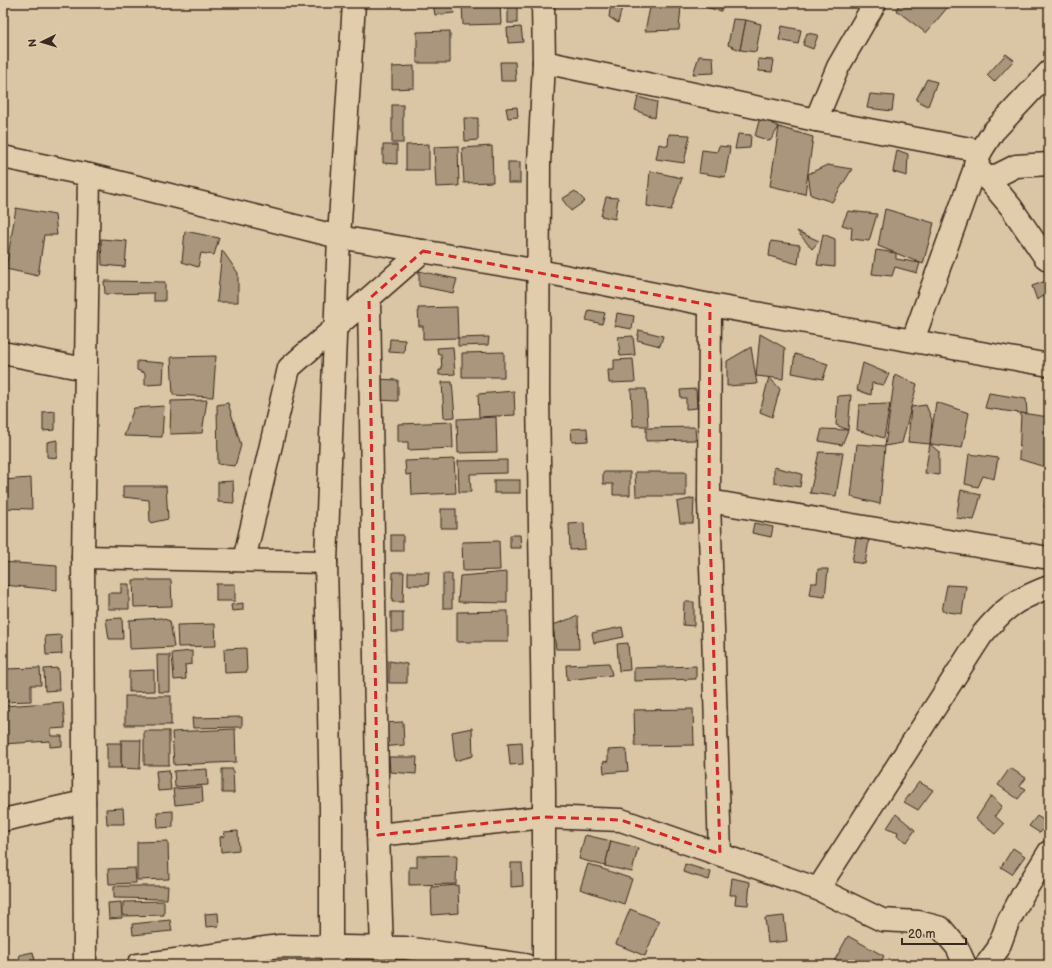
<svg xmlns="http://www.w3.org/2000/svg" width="1052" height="968" font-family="'Balsamiq Sans',sans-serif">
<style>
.building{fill:#a9967c;stroke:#3b2a1e}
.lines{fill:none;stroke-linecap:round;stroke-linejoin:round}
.minor-casing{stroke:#3b2a1e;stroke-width:25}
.minor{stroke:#e1ccab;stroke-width:22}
.marked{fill:none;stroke:#d62828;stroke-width:3;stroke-dasharray:8 5;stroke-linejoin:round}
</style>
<rect width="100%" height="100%" fill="#dac6a5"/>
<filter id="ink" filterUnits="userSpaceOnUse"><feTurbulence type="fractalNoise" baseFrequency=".025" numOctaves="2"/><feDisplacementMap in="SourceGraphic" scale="8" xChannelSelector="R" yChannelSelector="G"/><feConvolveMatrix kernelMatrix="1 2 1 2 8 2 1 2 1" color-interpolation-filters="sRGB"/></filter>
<g filter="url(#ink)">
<g class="building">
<polygon points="433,3 452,3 454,13 435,15"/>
<polygon points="462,3 500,3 501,24 463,25"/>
<polygon points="611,3 623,3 618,23 609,17"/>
<polygon points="651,3 681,6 679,30 645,31"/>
<polygon points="688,3 722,3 721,11"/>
<polygon points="900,3 941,3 947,8 926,33 896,10"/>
<rect x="508" y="4" width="9" height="19"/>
<polygon points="733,19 746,20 740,50 728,45"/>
<polygon points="746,20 761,24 756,52 740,50"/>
<polygon points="782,26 801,30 798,44 779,40"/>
<polygon points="521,27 523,42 508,43 507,28"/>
<polygon points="450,31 450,63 417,63 417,32"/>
<polygon points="807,33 818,35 813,49 803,45"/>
<polygon points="1006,54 1014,60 994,82 987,75"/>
<polygon points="699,56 713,57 714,73 693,74"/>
<polygon points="758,59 774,60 772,72 759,71"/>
<polygon points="500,62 515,62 516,81 501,81"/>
<polygon points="414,66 414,88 392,89 392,67"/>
<polygon points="927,79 937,82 928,106 916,100"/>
<polygon points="870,94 894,96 892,111 867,108"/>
<polygon points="638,97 657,102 655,118 635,110"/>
<rect x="392" y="105" width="11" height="38"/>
<polygon points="517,107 518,117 508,118 506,108"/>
<polygon points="760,117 779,127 770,141 755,136"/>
<polygon points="464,118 478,118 478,140 465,141"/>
<polygon points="779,127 813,137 805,194 770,186"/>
<polygon points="669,134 690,135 684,163 656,159 659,144 668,146"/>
<polygon points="738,134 751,135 750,148 735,149"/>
<polygon points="429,144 429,170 406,170 406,145"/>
<polygon points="383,145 397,145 397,164 383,163"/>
<polygon points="458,146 459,186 436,187 434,147"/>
<polygon points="492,146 493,182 464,183 462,148"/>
<polygon points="719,146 730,147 725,177 699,173 702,150 717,152"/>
<polygon points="897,150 908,154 907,176 893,172"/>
<rect x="508" y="162" width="12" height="21"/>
<polygon points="827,165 852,169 832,202 811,195 808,174"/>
<polygon points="650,171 682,178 671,210 647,206"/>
<polygon points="575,191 585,201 571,211 562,199"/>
<polygon points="606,197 618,198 615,219 601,216"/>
<polygon points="16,208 55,215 57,235 44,235 38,276 6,269"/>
<polygon points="885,209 934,223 923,264 878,246"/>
<polygon points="848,211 877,214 869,241 851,239 852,228 842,225"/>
<polygon points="185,231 219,238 214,255 201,253 198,267 182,262"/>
<polygon points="797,231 819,241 812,249"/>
<polygon points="823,234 835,239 835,267 817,265"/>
<polygon points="101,239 127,241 125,267 102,265"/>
<polygon points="771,241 800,245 798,264 769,256"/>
<polygon points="222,250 238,273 238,302 217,302"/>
<polygon points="876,250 896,253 896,259 920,263 917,273 895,267 892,276 872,274"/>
<polygon points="419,271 457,279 453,293 419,286"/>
<polygon points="1049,280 1049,293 1037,300 1032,286"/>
<polygon points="104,281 165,282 165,301 154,301 154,293 105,294"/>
<polygon points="457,307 458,338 423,339 423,326 419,326 418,308"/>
<polygon points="589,310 605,313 602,324 586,320"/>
<polygon points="617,313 634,316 632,329 615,326"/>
<polygon points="639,330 663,336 660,346 637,340"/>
<polygon points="760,334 785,348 783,379 756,376"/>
<polygon points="633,336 635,355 620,356 618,337"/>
<polygon points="489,337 488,345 458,346 458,338"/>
<polygon points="390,339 405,340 404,353 389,352"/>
<polygon points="453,347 455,374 439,375 439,370 442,370 441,354 438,354 437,348"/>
<polygon points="751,347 757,384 727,386 727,361"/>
<polygon points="504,352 504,377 462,377 462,353"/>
<polygon points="795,354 828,364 823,379 792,373"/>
<polygon points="216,356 213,397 173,395 171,357"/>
<polygon points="633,359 635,382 609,383 608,370 614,370 614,360"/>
<polygon points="137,361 164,363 163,384 145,385 145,373 137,370"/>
<polygon points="863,363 889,374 884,385 872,383 871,395 857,390"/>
<polygon points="895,375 917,384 902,443 885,446"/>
<polygon points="769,377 780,389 772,417 760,412"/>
<polygon points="376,379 398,380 398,401 376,400"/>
<polygon points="442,382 452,382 455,417 444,418"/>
<polygon points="631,389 646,389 648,426 633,426"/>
<polygon points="696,389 697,408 686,409 686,398 681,398 680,390"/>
<polygon points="514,391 515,415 479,417 478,394"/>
<polygon points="989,393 1026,399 1027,414 985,408"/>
<polygon points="851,395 848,430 836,425 838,396"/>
<polygon points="207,400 202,433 170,434 171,401"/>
<polygon points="936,402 969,413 962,448 930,444"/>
<polygon points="228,403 241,445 235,466 218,464 217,405"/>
<polygon points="890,404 884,438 857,430 859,405"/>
<polygon points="926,405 932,420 930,444 908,442 911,407"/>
<polygon points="164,406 162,437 124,436 134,408"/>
<polygon points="55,411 55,430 43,431 43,412"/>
<polygon points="1021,413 1049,417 1048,468 1019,459"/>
<polygon points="496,417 497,452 458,453 457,419"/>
<polygon points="452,422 453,448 408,450 408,442 398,442 398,424"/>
<polygon points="695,427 696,440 646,441 646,428"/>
<polygon points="587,428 588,441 572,442 571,429"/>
<polygon points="822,429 848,430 842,445 819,441"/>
<polygon points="57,440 57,458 47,457 47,442"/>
<polygon points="857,444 885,446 880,504 851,497"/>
<polygon points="930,444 939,452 939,475 925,473"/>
<polygon points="819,452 843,453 836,496 810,493"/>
<polygon points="969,454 998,458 994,479 983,476 978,487 965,484"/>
<polygon points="454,459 456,493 412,495 411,474 406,475 405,461"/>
<polygon points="507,460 507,473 470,474 471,492 459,492 458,461"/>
<polygon points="774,467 802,474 800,487 774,483"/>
<polygon points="603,472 630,472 630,495 613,495 613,484 603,484"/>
<polygon points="635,472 686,472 686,496 636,496"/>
<polygon points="31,478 32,509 3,508 3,480"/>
<rect x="494" y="480" width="26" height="13"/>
<polygon points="233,481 234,503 218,502 218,482"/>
<polygon points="1049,481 1049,508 1044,507"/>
<polygon points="123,486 166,486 168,519 150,523 149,500 123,497"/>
<polygon points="961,490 981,495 974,520 956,518"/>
<polygon points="694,498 693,523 680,523 677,502"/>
<rect x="441" y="509" width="15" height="19"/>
<polygon points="584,523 585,549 570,550 569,524"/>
<polygon points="754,523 773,527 771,537 752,533"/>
<rect x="391" y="535" width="12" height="16"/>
<polygon points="510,535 520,535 521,548 510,548"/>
<polygon points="856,538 869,540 865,564 852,562"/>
<polygon points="499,541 500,570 463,571 462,542"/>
<polygon points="3,562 57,566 57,590 3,585"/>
<polygon points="818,569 828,569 825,597 809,595 811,583 817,583"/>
<polygon points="393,572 404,572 403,602 392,602"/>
<polygon points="408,572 429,572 428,585 408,585"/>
<polygon points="507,572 507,603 458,602 460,576"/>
<rect x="443" y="574" width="9" height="34"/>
<polygon points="133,580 171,580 172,606 134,607"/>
<polygon points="121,584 129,584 129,609 108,609 108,593 121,593"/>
<rect x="216" y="584" width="19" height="17"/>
<polygon points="947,585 966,586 962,614 942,611"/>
<polygon points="684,602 694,602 694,626 683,625"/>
<polygon points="243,603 243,610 232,611 231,605"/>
<polygon points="508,611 508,642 457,642 457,612"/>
<rect x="391" y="612" width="12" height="20"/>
<polygon points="578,616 579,649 556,649 553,625"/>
<polygon points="122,618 123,639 109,639 106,619"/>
<polygon points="161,618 170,621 174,647 130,649 129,620"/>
<polygon points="215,624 216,646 178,647 177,625"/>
<polygon points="622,627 624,637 594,643 592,633"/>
<polygon points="61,635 62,654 46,655 45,636"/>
<polygon points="628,643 630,670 619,671 617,644"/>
<polygon points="246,648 247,672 225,673 224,649"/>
<polygon points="192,651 192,664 185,665 186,679 174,680 172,653"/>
<polygon points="157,655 170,655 170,692 158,692"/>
<polygon points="389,661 407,664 407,683 389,683"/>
<polygon points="609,663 612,675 567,680 566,665"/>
<polygon points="696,666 696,679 634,681 634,668"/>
<polygon points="40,668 41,685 31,685 31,701 3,702 3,669"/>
<polygon points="58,668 59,690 45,691 44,669"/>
<polygon points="154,670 154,691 129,692 129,671"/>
<rect x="125" y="696" width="46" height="29"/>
<polygon points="63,702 65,728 51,729 51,736 62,736 62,746 50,747 50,741 3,744 3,706"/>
<polygon points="693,709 694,745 635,746 634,710"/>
<polygon points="242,717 242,727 193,728 192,718"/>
<polygon points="403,722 404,745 381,747 381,723"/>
<polygon points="472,728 473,756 455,761 452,732"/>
<polygon points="235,729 236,762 174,765 172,732"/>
<rect x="144" y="731" width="25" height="34"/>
<polygon points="121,740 141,740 140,769 121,768"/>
<polygon points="522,742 523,764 510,765 508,743"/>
<rect x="107" y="743" width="14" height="25"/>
<polygon points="626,749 628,771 604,773 603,762 608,761 608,750"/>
<polygon points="389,757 417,757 416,774 390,772"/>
<polygon points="1010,768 1026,778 1020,786 1026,789 1018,799 998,785"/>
<polygon points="207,769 208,785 175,787 174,771"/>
<polygon points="222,769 233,769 234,793 222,793"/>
<polygon points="169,770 171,790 158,791 156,771"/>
<polygon points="919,782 933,790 918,810 904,802"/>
<polygon points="202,787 203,802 175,805 173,789"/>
<polygon points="991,796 1002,806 995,816 1004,824 995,834 976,819"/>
<polygon points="123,808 124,824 107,824 106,809"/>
<polygon points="173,811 173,827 158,828 157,812"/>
<polygon points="896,814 915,830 907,842 897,836 898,832 887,828"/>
<polygon points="1037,816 1048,823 1040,833 1029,826"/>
<polygon points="238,831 239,850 221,852 220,837 225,836 224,832"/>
<polygon points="585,835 611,841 605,866 579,859"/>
<polygon points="168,841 169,879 137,880 137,842"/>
<polygon points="611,841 638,848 632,872 605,866"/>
<polygon points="1013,848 1025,856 1012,874 1001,867"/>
<polygon points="457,855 456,884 409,885 409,867 417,867 417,856"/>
<polygon points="511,863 522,863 523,886 511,887"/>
<polygon points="588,864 632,879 624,904 580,889"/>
<polygon points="685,864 711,872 709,880 683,872"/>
<polygon points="135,868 136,883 109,884 108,869"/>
<polygon points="732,878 750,882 748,905 735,904 736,895 730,895"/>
<polygon points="458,885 459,913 432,915 431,887"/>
<polygon points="114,886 168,886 167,899 114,898"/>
<polygon points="164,901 164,915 123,916 123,902"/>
<polygon points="121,902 122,918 109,919 108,903"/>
<polygon points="630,909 659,921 645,956 616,944"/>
<polygon points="218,913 219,926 206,927 205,914"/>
<polygon points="784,916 787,941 768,943 765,918"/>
<polygon points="170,920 172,931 133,935 132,924"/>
<polygon points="848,936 884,956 879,965 832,965"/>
<polygon points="33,952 36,965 21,965 19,955"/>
<polygon points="699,959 709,962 708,965 696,965"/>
</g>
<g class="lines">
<defs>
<g id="minor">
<polyline points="543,3 544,62 539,164 538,394 544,790 544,965"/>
<polyline points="544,62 816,120 981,151"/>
<polyline points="816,120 838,67 875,3"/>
<polyline points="3,157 89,175 339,237 539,271 710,305 1049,365"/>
<polyline points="975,164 1011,207 1045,257 1049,260"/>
<polyline points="988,180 1016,166 1049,164"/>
<polyline points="369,299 378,835 382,948"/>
<polyline points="710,305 709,501 720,854"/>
<polyline points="913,340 981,151 993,132 1049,72"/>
<polyline points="3,353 85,369"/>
<polyline points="709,501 1049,558"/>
<polyline points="83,557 326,562"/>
<polyline points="244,560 289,368 423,251"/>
<polyline points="3,820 84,802"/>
<polyline points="378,835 544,817 621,820 818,889 882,920 918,922 941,928 957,947 965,965"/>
<path d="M818,889L981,636C1004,608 1015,600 1049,587"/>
<polyline points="85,965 83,557 89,175"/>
<polyline points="138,965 280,946 406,948 525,965"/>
<polyline points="334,965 331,947 331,810 326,562 339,237 354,3"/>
<polyline points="986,965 998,949 1008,922 1023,894 1049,852"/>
</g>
</defs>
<use href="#minor" class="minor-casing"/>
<use href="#minor" class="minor"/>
</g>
</g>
<path class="marked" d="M423,251L710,305L709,501L720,854L621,820L544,817L378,835L369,299Z"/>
<rect width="1052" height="968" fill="none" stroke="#e1ccab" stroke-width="16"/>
<rect x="8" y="8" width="1036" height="952" fill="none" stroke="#3b2a1e" stroke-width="1.5" filter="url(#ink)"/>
<g transform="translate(42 42) rotate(265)" stroke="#e1ccab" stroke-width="3" paint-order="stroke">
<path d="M0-3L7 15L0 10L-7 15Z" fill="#3b2a1e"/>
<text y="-6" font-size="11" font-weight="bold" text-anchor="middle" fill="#3b2a1e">N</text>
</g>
<path d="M902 938v6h64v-6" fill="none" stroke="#3b2a1e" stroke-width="2"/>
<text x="908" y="938" font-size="12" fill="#3b2a1e" stroke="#e1ccab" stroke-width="3" paint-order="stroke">20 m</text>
</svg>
